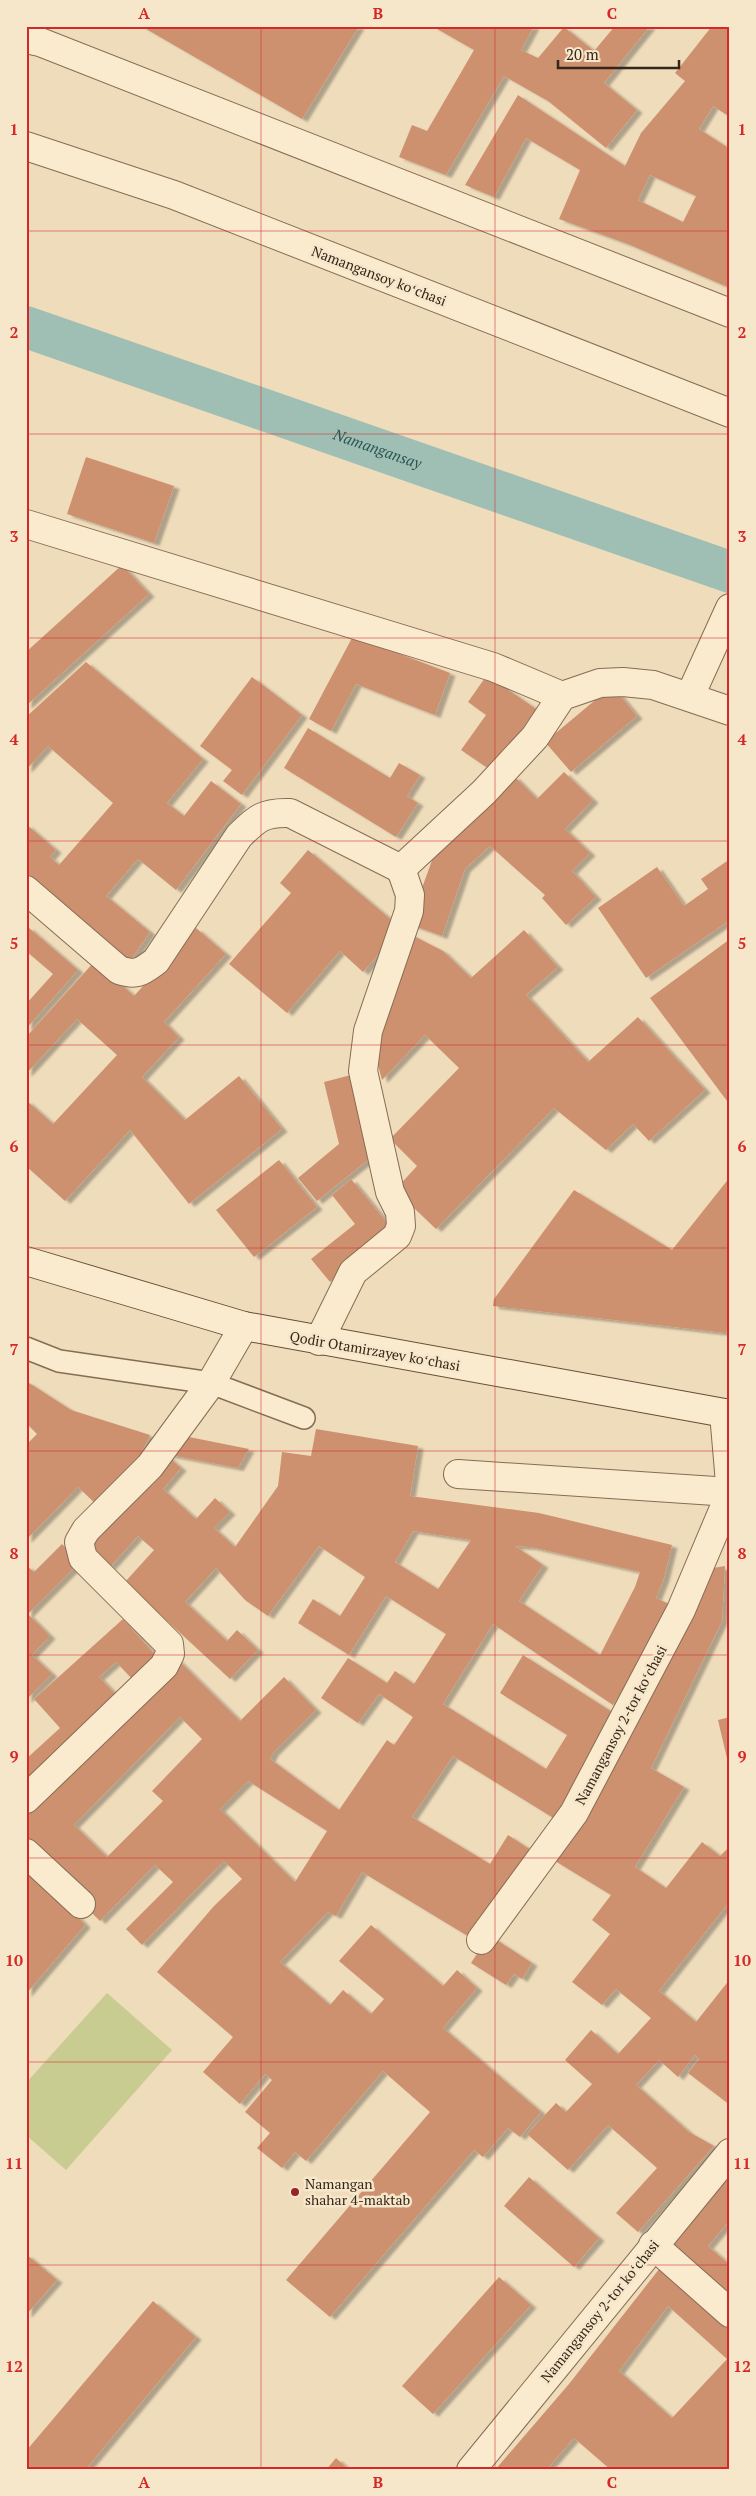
<svg xmlns="http://www.w3.org/2000/svg" width="756" height="2496" font-family="'PT Serif',serif">
<style>
.green{fill:#c9cc90}
.lines{fill:none;stroke-linecap:round;stroke-linejoin:round}
.canal{stroke:#a0bfb4;stroke-width:42}
.building{fill:#ce9170;fill-rule:evenodd;filter:url(#shadow)}
.service-casing{stroke:#866c55;stroke-width:24}
.minor-casing{stroke:#866c55;stroke-width:30}
.tertiary-casing{stroke:#866c55;stroke-width:30}
.secondary-casing{stroke:#684d38;stroke-width:30}
.service{stroke:#faeace;stroke-width:21}
.minor{stroke:#faeace;stroke-width:28}
.tertiary{stroke:#faeace;stroke-width:28}
.secondary{stroke:#faeace;stroke-width:28}
.grid{fill:none;stroke:#d62828;stroke-width:1;stroke-opacity:0.55}
.poi-dot{fill:#97232b;stroke:#f6e7cb;stroke-width:2}
.labels{text-anchor:middle;stroke-width:5;stroke-linejoin:round;paint-order:stroke}
.street-label{font-size:14px;fill:#35261a;stroke:#f6e7cb}
.poi-label{font-size:14px;fill:#35261a;stroke:#f6e7cb;text-anchor:start}
.water-label{font-size:15px;font-style:italic;fill:#295550;stroke:#f6e7cb}
.neatline{fill:none;stroke:#d62828;stroke-width:2}
.grid-label{font-size:16px;text-anchor:middle;font-weight:bold;fill:#d62828}
</style>
<defs>
<filter id="shadow"><feDropShadow dx="5.5" dy="3" stdDeviation="1" flood-color="#0004"/></filter>
</defs>
<rect width="100%" height="100%" fill="#efdcbb"/>
<polygon class="green" points="107,1993 172,2050 66,2170 26,2135 26,2083"/>
<g class="lines">
<path class="canal" id="s1" d="M26,327L730,572"/>
</g>
<g class="building">
<polygon points="141,26 359,26 302,119"/>
<polygon points="432,26 534,26 521,50 538,58 564,27 594,51 615,26 650,26 604,83 637,110 606,148 548,101 504,76 446,175 399,157 412,125 427,131 474,50"/>
<path d="M712,26H730V117L713,106L699,129L730,149V288L628,244L559,219L580,170L526,138L494,197L465,185L518,95L625,166L641,133L685,81L675,73ZM650,175L696,196L683,222L638,200Z"/>
<polygon points="86,457 174,486 154,543 67,514"/>
<polygon points="122,565 149,594 26,706 26,652"/>
<polygon points="353,636 450,673 435,715 356,684 331,731 309,719"/>
<polygon points="86,662 203,759 167,803 184,816 211,781 241,804 176,890 138,859 106,896 150,932 126,967 26,884 26,824 56,850 50,857 59,865 113,803 48,746 26,770 26,717"/>
<polygon points="487,675 536,709 492,771 461,750 486,715 468,702"/>
<polygon points="252,677 302,715 242,795 223,781 232,770 200,746"/>
<polygon points="612,686 637,716 571,772 545,742"/>
<polygon points="308,728 390,778 399,763 420,775 407,796 418,803 396,837 284,768"/>
<polygon points="564,772 593,800 565,829 590,853 572,871 596,897 566,925 542,898 545,895 490,846 465,869 442,936 409,924 435,852 514,776 537,799"/>
<polygon points="308,850 401,928 363,972 340,951 287,1013 229,964 291,893 280,883"/>
<polygon points="730,859 730,920 646,978 598,908 657,867 684,906 708,889 701,879"/>
<polygon points="28,927 78,970 26,1029 26,1004 53,974 26,951 26,929"/>
<polygon points="196,928 226,954 164,1022 179,1037 142,1077 185,1120 239,1076 282,1129 189,1204 130,1130 65,1201 26,1166 26,1100 53,1124 117,1055 77,1019 26,1074 26,1037 95,961 134,996"/>
<polygon points="524,930 558,967 526,995 588,1062 638,1017 705,1090 649,1141 633,1124 606,1150 554,1108 436,1229 395,1190 417,1166 390,1139 459,1068 425,1035 382,1080 375,1054 408,933 443,951 471,978"/>
<polygon points="730,939 730,1105 650,998"/>
<polygon points="355,1074 374,1155 317,1201 298,1178 339,1144 324,1082"/>
<polygon points="279,1160 317,1207 254,1257 216,1210"/>
<polygon points="730,1177 730,1323 726,1333 493,1306 494,1299 574,1190 672,1250"/>
<polygon points="351,1179 393,1230 330,1282 311,1259 355,1224 332,1195"/>
<polygon points="26,1381 71,1410 150,1435 130,1478 100,1508 78,1487 26,1540 26,1445 37,1434 26,1423"/>
<path d="M316,1429L418,1446L410,1496L539,1513L672,1545L664,1578L656,1598L669,1604L632,1676L613,1705L493,1624L443,1704L546,1769L567,1735L500,1693L523,1655L620,1717L555,1819L453,1756L412,1817L490,1864L508,1835L531,1850L476,1941L362,1872L336,1916L328,1912L280,1962L330,2005L343,1990L371,2014L384,1999L339,1961L371,1925L443,1986L457,1970L477,1988L443,2028L541,2112L520,2137L508,2128L483,2157L474,2150L330,2317L286,2280L430,2112L383,2071L306,2161L295,2152L282,2168L257,2148L270,2133L245,2112L272,2080L265,2074L240,2104L203,2072L233,2037L157,1972L214,1906L242,1879L224,1861L142,1945L126,1929L173,1882L155,1865L100,1921L26,1849V1813L177,1659L240,1721L284,1677L316,1710L273,1753L270,1759L339,1810L387,1740L394,1745L413,1717L379,1694L358,1723L321,1698L348,1658L387,1683L395,1671L414,1684L446,1634L386,1596L349,1655L298,1623L313,1599L340,1616L365,1577L319,1546L268,1616L245,1600L216,1568L185,1602L227,1641L237,1630L258,1650L230,1679L125,1582L154,1550L138,1536L110,1567L87,1546L179,1435L249,1449L238,1468L165,1454L181,1468L163,1489L196,1519L215,1498L230,1512L214,1528L235,1547L278,1486L282,1452L311,1456ZM413,1531L471,1540L438,1589L395,1562ZM515,1546L531,1547L640,1572L635,1587L600,1655L519,1601L543,1565ZM180,1717L202,1739L152,1791L163,1801L107,1857L74,1825ZM248,1781L327,1831L295,1882L220,1809Z"/>
<polygon points="62,1544 80,1562 28,1614 50,1636 32,1655 52,1674 26,1700 26,1565 34,1572"/>
<polygon points="725,1566 722,1621 651,1768 684,1787 635,1867 666,1888 702,1842 720,1856 730,1846 730,1901 659,1991 696,2022 730,1979 730,2105 688,2073 699,2059 695,2055 678,2077 659,2060 636,2085 689,2132 714,2146 638,2232 616,2213 657,2168 608,2125 568,2170 527,2134 556,2103 566,2112 592,2084 565,2060 591,2030 618,2054 651,2018 616,1989 602,2005 572,1982 610,1934 592,1920 611,1895 555,1861 623,1751 707,1569"/>
<polygon points="123,1619 158,1658 133,1680 116,1662 99,1677 119,1698 26,1783 26,1759 60,1728 34,1699"/>
<polygon points="730,1717 730,1767 729,1767 718,1720"/>
<polygon points="26,1867 60,1897 85,1925 26,1994"/>
<polygon points="489,1935 532,1963 522,1979 514,1974 506,1985 471,1963"/>
<polygon points="730,2171 730,2220 708,2246 730,2265 730,2306 663,2250"/>
<polygon points="529,2177 599,2238 574,2267 504,2206"/>
<polygon points="26,2254 57,2280 26,2315"/>
<path d="M667,2259L730,2325V2470H611L574,2438L546,2470H495L569,2384ZM668,2306L727,2359L672,2418L619,2371Z"/>
<polygon points="499,2277 531,2305 433,2414 402,2386"/>
<polygon points="153,2301 196,2337 85,2470 26,2470 26,2451"/>
<polygon points="336,2458 349,2470 326,2470"/>
</g>
<g class="lines">
<defs>
<polyline id="service" points="26,1348 59,1361 211,1383 304,1418"/>
<g id="minor">
<polyline points="26,39 40,42 730,313"/>
<polyline points="26,524 493,667 562,696"/>
<polyline points="690,696 730,608"/>
<path d="M26,890L119,970C137,976 141,972 156,961L239,836C257,818 264,812 290,813L401,869L484,792L535,737L562,696L600,683L623,682L653,685L730,711"/>
<polyline points="319,1341 353,1272 397,1236 401,1226 400,1212 390,1192 363,1071 368,1031 409,911 410,895 401,869"/>
<polyline points="724,1413 730,1483"/>
<polyline points="458,1474 730,1492"/>
<polyline points="26,1799 164,1666 170,1654 169,1644 83,1558 79,1542 86,1530 150,1466 211,1383 244,1326"/>
<polyline points="26,1853 81,1904"/>
<polyline points="481,1940 574,1813 681,1610 730,1494"/>
<polyline points="653,2245 730,2313"/>
<polyline points="471,2470 730,2153"/>
</g>
<polyline id="tertiary" points="26,146 174,195 730,413"/>
<polyline id="secondary" points="26,1261 244,1326 730,1414"/>
</defs>
<use href="#service" class="service-casing"/>
<use href="#minor" class="minor-casing"/>
<use href="#tertiary" class="tertiary-casing"/>
<use href="#secondary" class="secondary-casing"/>
<use href="#service" class="service"/>
<use href="#minor" class="minor"/>
<use href="#tertiary" class="tertiary"/>
<use href="#secondary" class="secondary"/>
</g>
<path class="grid" d="M261,26V2470M495,26V2470M26,231H730M26,434H730M26,638H730M26,841H730M26,1045H730M26,1248H730M26,1451H730M26,1655H730M26,1858H730M26,2062H730M26,2265H730"/>
<circle class="poi-dot" cx="295" cy="2192" r="5"/>
<g class="labels">
<g class="street-label">
<text transform="translate(379 276) rotate(21)" y="5">Namangansoy koʻchasi</text>
<text transform="translate(375 1351) rotate(10)" y="5">Qodir Otamirzayev koʻchasi</text>
<text transform="translate(621 1725) rotate(-62)" y="5">Namangansoy 2-tor koʻchasi</text>
<text transform="translate(600 2311) rotate(-51)" y="5">Namangansoy 2-tor koʻchasi</text>
</g>
<g class="poi-label">
<text x="305" y="2189">Namangan<tspan x="305" dy="16">shahar 4-maktab</tspan></text>
</g>
<g class="water-label">
<text dy="5" stroke="none"><textPath href="#s1" startOffset="372">Namangansay</textPath></text>
</g>
</g>
<rect width="756" height="2496" fill="none" stroke="#f6e7cb" stroke-width="55"/>
<path d="M558 60v8h121v-8" fill="none" stroke="#35261a" stroke-width="2.5"/>
<text x="566" y="60" font-size="15" fill="#35261a" stroke="#f6e7cb" stroke-width="4" paint-order="stroke">20 m</text>
<rect x="28" y="28" width="700" height="2440" class="neatline"/>
<g class="grid-label">
<text x="144" y="19">A</text>
<text x="378" y="19">B</text>
<text x="612" y="19">C</text>
<text x="14" y="135">1</text>
<text x="742" y="135">1</text>
<text x="14" y="338">2</text>
<text x="742" y="338">2</text>
<text x="14" y="542">3</text>
<text x="742" y="542">3</text>
<text x="14" y="745">4</text>
<text x="742" y="745">4</text>
<text x="14" y="949">5</text>
<text x="742" y="949">5</text>
<text x="14" y="1152">6</text>
<text x="742" y="1152">6</text>
<text x="14" y="1355">7</text>
<text x="742" y="1355">7</text>
<text x="14" y="1559">8</text>
<text x="742" y="1559">8</text>
<text x="14" y="1762">9</text>
<text x="742" y="1762">9</text>
<text x="14" y="1966">10</text>
<text x="742" y="1966">10</text>
<text x="14" y="2169">11</text>
<text x="742" y="2169">11</text>
<text x="14" y="2372">12</text>
<text x="742" y="2372">12</text>
<text x="144" y="2488">A</text>
<text x="378" y="2488">B</text>
<text x="612" y="2488">C</text>
</g>
</svg>
